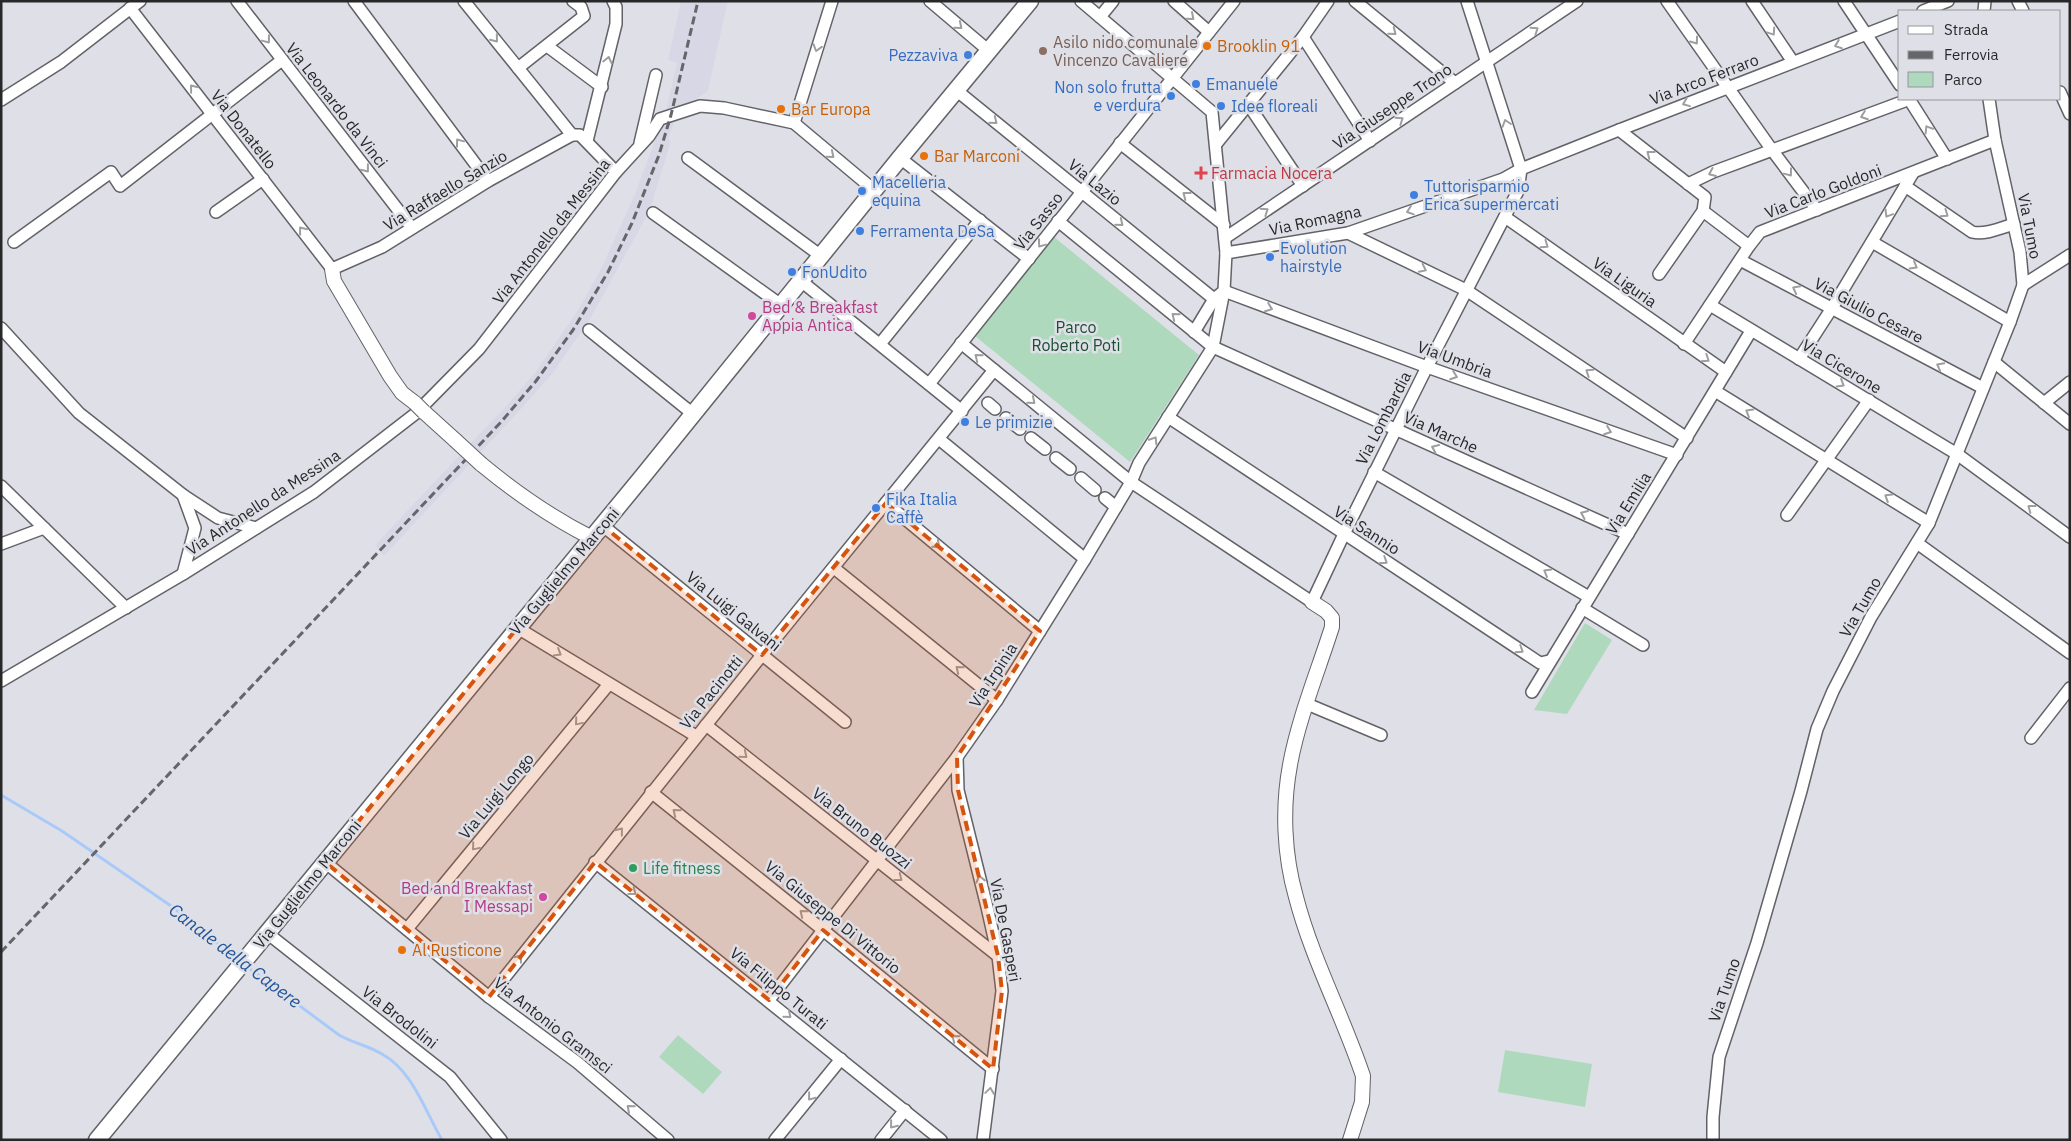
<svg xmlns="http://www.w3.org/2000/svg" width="2071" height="1141" font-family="'IBM Plex Sans',sans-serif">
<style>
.built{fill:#d7d7e6}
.green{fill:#aed9bd}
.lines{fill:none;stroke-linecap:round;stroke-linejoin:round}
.stream{stroke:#a9caf9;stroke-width:3}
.minor-casing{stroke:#626268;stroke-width:14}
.tertiary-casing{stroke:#626268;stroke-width:16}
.secondary-casing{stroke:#626268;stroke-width:19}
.minor{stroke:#fff;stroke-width:11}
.tertiary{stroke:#fff;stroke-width:14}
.secondary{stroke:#fff;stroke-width:16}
.rail{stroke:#65656a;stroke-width:3;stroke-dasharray:8 4;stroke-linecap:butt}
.tertiary-bridge-casing{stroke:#626268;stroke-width:16;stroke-linecap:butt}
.tertiary-bridge{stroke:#fff;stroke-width:14}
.oneway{stroke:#9e9ea0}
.marked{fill:#d5540f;fill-opacity:0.2;stroke:#d5540f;stroke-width:4;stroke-dasharray:10 6;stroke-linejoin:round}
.food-dot{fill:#e8710a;stroke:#dfe0e7;stroke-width:2}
.education-dot{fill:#8d6e63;stroke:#dfe0e7;stroke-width:2}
.shop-dot{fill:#3f7fe0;stroke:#dfe0e7;stroke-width:2}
.health-dot{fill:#e0444e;stroke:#dfe0e7;stroke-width:2}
.hotel-dot{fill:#d1479c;stroke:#dfe0e7;stroke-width:2}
.leisure-dot{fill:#2e9e5b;stroke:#dfe0e7;stroke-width:2}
.labels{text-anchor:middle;stroke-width:5;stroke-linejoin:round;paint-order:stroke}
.education-label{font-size:16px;fill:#785e54;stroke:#dfe0e7;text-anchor:start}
.food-label{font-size:16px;fill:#c56008;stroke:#dfe0e7;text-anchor:start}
.shop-label{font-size:16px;fill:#366cbe;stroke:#dfe0e7;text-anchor:start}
.street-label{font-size:16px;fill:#28282b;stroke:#dfe0e7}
.health-label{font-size:16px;fill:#be3a42;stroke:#dfe0e7;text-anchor:start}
.hotel-label{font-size:16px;fill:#b23c85;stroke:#dfe0e7;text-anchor:start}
.park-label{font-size:16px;fill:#1b4e32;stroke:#dfe0e7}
.leisure-label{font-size:16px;fill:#27864d;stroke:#dfe0e7;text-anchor:start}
.water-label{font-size:18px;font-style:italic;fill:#235599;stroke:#dfe0e7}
</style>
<rect width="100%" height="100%" fill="#dfe0e7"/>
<polygon class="built" points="681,1 728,1 708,91 696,99 679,106 668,140 671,141 650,210 589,321 552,374 520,410 384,556 375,545 510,402 537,370 578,310 600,271 635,194 666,111 677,63 668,60"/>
<g class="green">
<polygon points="1054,237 1199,355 1130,462 975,336"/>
<polygon points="1585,623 1612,640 1567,714 1534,710"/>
<polygon points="678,1035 722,1072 703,1094 659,1057"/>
<polygon points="1505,1050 1592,1064 1585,1107 1498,1092"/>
</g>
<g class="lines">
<g class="stream">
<polyline points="1,795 62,831 174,908 239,961"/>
<path d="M246,966L339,1035C353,1043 369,1046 382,1054C413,1071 425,1111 442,1140"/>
</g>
<defs>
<g id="minor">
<polyline points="237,1 412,228"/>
<polyline points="354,1 488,181"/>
<polyline points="464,1 572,135"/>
<polyline points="930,1 989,51"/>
<polyline points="1174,1 1209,32"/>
<polyline points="1355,1 1455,83"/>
<polyline points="1667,1 1772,150 1817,210"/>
<polyline points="1752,1 1793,62"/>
<polyline points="1844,1 1900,85"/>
<polyline points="2018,1 2023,11"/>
<polyline points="130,8 332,269 382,247 488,181 572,135 580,135 616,172"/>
<polyline points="1923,11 1948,1"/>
<polyline points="1984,11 1985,1"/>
<polyline points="1100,17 1113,1"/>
<polyline points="1303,37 1370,141"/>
<polyline points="547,46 602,87"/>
<polyline points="518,68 584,16 581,7 573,1"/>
<polyline points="956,90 1214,299"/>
<polyline points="2060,92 2070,114"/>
<polyline points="1909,99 1947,159"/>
<polyline points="1,100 61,62 140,1"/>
<polyline points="1248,104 1303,186"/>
<polyline points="794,123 832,1"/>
<polyline points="1619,130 1705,197 1703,211 1659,274"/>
<polyline points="587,141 616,24 616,7 613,1"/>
<polyline points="640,143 656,75"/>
<polyline points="1120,143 1224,225"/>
<polyline points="1216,144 1303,37 1328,1"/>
<polyline points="688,158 821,256"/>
<polyline points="900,158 1029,259"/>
<polyline points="1688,184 1713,172 1910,99"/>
<path d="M1905,186L1972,232C1985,235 2001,228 2014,224"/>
<polyline points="1703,211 1749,246"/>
<polyline points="216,212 263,179"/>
<polyline points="653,213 781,305"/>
<polyline points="1505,217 1726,372"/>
<polyline points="1058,221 1213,347 1628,534"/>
<polyline points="1348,233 1466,290 1687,438"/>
<polyline points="1225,238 1577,1"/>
<polyline points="14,242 111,172 120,186 282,60"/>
<polyline points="1872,242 2010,322"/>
<polyline points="1226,253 1348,233 1503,179 1521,169 1619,130 1900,21"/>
<polyline points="1740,260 1983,388"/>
<polyline points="801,281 962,411"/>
<polyline points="2023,285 2070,255"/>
<polyline points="1710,305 1957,454 2070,537"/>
<polyline points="1,328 79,413 183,495 218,518 256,528"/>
<polyline points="589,330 693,414"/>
<polyline points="1194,332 1214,299 1224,291 1427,367 1677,455"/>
<polyline points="961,343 1131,482 1312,602 1344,534 1427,367 1518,191 1521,169 1467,1"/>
<polyline points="880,344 980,220"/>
<polyline points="1684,344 1749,246 1760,232 1995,140"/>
<polyline points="1799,359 1832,308 1913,173"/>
<polyline points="1994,362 2070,424"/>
<polyline points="929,384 1234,1"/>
<polyline points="1715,391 1929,523"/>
<polyline points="988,403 995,409"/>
<polyline points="2044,403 2070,382"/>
<polyline points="1168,417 1540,663 1549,661"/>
<polyline points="1006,418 1020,429"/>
<polyline points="1031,438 1045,449"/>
<polyline points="939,439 1085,559"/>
<polyline points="1056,458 1070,469"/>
<polyline points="1374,472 1589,597"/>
<polyline points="1081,478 1095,490"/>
<polyline points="1,486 126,608"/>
<polyline points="183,495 195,528 183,574"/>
<polyline points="1105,498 1116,507"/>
<polyline points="886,503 1040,631"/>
<polyline points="1787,515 1869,400"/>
<polyline points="602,525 845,722"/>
<polyline points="1917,543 2070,653"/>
<polyline points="1,544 44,528"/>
<polyline points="834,568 997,700"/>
<polyline points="1582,608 1643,645"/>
<polyline points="516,627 696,736"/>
<polyline points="1,681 183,574 314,492 415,414 479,349 616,172 649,136 660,119 700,106 724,108 794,123 874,190"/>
<polyline points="1532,692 1751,331"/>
<polyline points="1307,704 1381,735"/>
<polyline points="706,725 998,956"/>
<polyline points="2031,738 2070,688"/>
<polyline points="957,757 958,790 987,907 998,956 1002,991 983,1140"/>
<polyline points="651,792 823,930 993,1069"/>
<polyline points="325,862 489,997 578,1063 668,1140"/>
<polyline points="595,862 941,1140"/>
<polyline points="407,929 609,684"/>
<polyline points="267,933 450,1077 501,1140"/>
<polyline points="489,997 762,655 994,370"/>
<polyline points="769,1000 957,757 997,700 1085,559 1131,482 1139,463 1213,347 1224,291 1226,253 1212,112 1081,1"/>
<polyline points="775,1140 841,1059"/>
<polyline points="881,1140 905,1110"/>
<polyline points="1713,1140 1713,1117 1719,1057 1757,943 1801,791 1817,729 1833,691 1871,617 1929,523 2010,322 2023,285 2020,252 1995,140 1989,99"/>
</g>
<g id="tertiary">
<polyline points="332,269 334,281 390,376 402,393 415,403"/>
<polyline points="424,412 455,440"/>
<path d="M481,464C515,492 552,518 592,538"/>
<path d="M1312,602L1326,611L1332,618V627C1318,671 1298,720 1290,765C1282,808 1284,855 1296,897C1312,959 1343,1016 1363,1076L1362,1102L1350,1140"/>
</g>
<polyline id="secondary" points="97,1140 643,476 900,158 1030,1"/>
</defs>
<use href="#minor" class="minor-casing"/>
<use href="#tertiary" class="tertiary-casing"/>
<use href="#secondary" class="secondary-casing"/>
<use href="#minor" class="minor"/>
<use href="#tertiary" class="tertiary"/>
<use href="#secondary" class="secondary"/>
<polyline class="rail" points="1,952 501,422 536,381 573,330 608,272 632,223 659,155 671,115 698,1"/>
<defs>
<g id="tertiary-bridge">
<polyline points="415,403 424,412"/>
<polyline points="455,440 481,464"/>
</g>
</defs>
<use href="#tertiary-bridge" class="tertiary-bridge-casing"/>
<use href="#tertiary-bridge" class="tertiary-bridge"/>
</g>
<defs><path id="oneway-chevron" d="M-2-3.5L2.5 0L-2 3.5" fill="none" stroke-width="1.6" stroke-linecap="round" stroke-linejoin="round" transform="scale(1.25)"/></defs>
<g class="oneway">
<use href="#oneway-chevron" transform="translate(1191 17) rotate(41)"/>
<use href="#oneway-chevron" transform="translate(959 26) rotate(40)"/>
<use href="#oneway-chevron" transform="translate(1535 30) rotate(-34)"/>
<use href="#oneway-chevron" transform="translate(1393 32) rotate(39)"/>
<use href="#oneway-chevron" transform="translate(1772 32) rotate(56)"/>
<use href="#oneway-chevron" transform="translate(495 39) rotate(51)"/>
<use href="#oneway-chevron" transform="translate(267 40) rotate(53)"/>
<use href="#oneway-chevron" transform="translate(1695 41) rotate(54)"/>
<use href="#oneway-chevron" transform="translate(1838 45) rotate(159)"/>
<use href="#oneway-chevron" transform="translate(817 48) rotate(107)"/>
<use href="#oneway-chevron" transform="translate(608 60) rotate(-77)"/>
<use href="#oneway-chevron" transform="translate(193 88) rotate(-128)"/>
<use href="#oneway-chevron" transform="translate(1686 103) rotate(158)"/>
<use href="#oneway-chevron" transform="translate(1864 116) rotate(160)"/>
<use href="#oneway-chevron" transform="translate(1400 120) rotate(-34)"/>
<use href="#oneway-chevron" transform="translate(994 121) rotate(39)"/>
<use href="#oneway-chevron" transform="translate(1506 123) rotate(-108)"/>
<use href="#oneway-chevron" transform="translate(1928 129) rotate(-122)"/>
<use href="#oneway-chevron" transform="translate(459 142) rotate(-127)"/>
<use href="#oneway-chevron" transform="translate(1650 154) rotate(-142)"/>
<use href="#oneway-chevron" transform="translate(831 155) rotate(40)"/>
<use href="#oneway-chevron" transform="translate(366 169) rotate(52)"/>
<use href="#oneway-chevron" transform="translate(1712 173) rotate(157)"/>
<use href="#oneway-chevron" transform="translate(1789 173) rotate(53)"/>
<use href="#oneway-chevron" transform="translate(1186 195) rotate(-142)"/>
<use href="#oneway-chevron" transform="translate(1265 211) rotate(-34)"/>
<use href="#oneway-chevron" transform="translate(1410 211) rotate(161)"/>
<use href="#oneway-chevron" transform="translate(1888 214) rotate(121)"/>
<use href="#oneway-chevron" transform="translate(1945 214) rotate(35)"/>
<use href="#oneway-chevron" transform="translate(1120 223) rotate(39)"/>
<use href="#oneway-chevron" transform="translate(302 230) rotate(-128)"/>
<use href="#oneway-chevron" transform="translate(1041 244) rotate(127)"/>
<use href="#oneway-chevron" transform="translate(1545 245) rotate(35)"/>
<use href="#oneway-chevron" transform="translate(1914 266) rotate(30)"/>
<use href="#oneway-chevron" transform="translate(1423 269) rotate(26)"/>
<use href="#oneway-chevron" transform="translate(1796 289) rotate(-152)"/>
<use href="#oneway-chevron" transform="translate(1269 308) rotate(21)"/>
<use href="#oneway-chevron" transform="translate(1175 316) rotate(-141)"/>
<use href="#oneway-chevron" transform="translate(978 357) rotate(-141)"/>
<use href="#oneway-chevron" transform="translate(1706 359) rotate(34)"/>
<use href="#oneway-chevron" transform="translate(1940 366) rotate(-152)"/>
<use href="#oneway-chevron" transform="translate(1589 372) rotate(-146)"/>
<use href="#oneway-chevron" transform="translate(1454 376) rotate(20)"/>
<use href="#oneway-chevron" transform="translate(1841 384) rotate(31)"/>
<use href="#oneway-chevron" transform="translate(1032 401) rotate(40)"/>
<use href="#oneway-chevron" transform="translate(1749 412) rotate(-149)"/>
<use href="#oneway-chevron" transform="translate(1608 431) rotate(20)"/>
<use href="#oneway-chevron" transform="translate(1154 440) rotate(-58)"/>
<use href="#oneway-chevron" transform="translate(1435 448) rotate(-156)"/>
<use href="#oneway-chevron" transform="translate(1888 497) rotate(-148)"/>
<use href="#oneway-chevron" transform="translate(2031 508) rotate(-143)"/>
<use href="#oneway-chevron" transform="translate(1584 514) rotate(-156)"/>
<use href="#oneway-chevron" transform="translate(937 545) rotate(40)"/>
<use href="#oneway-chevron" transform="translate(1384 561) rotate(33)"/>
<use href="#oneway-chevron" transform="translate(1547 572) rotate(-150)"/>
<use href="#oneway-chevron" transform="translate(1520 650) rotate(33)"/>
<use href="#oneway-chevron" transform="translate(558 653) rotate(31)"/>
<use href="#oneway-chevron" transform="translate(959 669) rotate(-141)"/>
<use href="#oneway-chevron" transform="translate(578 722) rotate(130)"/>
<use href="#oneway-chevron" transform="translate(744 755) rotate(39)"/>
<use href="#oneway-chevron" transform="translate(676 812) rotate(-141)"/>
<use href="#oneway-chevron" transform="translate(620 831) rotate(-51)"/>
<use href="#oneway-chevron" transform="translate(475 847) rotate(130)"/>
<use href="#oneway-chevron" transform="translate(899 878) rotate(38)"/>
<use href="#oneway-chevron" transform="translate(980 879) rotate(-104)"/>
<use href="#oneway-chevron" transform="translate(633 892) rotate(38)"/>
<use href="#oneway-chevron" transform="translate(803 913) rotate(-141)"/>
<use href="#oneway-chevron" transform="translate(519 958) rotate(-52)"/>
<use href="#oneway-chevron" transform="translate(788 1015) rotate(39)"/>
<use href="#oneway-chevron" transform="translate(955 1038) rotate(-141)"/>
<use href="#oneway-chevron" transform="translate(990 1091) rotate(-82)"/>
<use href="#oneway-chevron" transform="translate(811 1097) rotate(129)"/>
<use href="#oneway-chevron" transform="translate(630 1108) rotate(-139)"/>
<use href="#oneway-chevron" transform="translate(893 1125) rotate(129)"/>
</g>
<path class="marked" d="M886,503L1040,631L957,757L958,790L998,956L1002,991L993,1069L823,930L769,1000L595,862L489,997L325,862L602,525L762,655Z"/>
<g class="food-dot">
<circle cx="1207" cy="46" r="5"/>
<circle cx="781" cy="109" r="5"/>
<circle cx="924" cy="156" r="5"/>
<circle cx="402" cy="950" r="5"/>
</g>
<circle class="education-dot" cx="1043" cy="51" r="5"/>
<g class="shop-dot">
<circle cx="968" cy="55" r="5"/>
<circle cx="1196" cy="84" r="5"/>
<circle cx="1171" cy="96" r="5"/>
<circle cx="1221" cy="106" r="5"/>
<circle cx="862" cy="191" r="5"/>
<circle cx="1414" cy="195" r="5"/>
<circle cx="860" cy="231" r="5"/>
<circle cx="1270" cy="257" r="5"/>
<circle cx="792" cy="272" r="5"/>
<circle cx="965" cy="422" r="5"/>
<circle cx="876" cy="508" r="5"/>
</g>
<path class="health-dot" d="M1198.5 165.5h5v5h5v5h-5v5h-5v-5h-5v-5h5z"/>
<g class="hotel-dot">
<circle cx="752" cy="316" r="5"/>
<circle cx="543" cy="897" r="5"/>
</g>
<circle class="leisure-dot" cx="633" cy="868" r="5"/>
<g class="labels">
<g class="education-label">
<text x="1053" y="48">Asilo nido comunale<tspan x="1053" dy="18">Vincenzo Cavaliere</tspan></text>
</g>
<g class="food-label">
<text x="1217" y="52">Brooklin 91</text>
<text x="791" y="115">Bar Europa</text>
<text x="934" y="162">Bar Marconi</text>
<text x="412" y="956">Al Rusticone</text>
</g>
<g class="shop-label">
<text x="958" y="61" text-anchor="end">Pezzaviva</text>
<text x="1206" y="90">Emanuele</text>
<text x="1161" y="93" text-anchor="end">Non solo frutta<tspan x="1161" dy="18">e verdura</tspan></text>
<text x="1231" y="112">Idee floreali</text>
<text x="872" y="188">Macelleria<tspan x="872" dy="18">equina</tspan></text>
<text x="1424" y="192">Tuttorisparmio<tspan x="1424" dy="18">Erica supermercati</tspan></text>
<text x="870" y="237">Ferramenta DeSa</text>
<text x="1280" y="254">Evolution<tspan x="1280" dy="18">hairstyle</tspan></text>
<text x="802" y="278">FonUdito</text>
<text x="975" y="428">Le primizie</text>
<text x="886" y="505">Fika Italia<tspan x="886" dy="18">Caffè</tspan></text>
</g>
<g class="street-label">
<text transform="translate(1704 79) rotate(-21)" y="6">Via Arco Ferraro</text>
<text transform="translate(337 105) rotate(52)" y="6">Via Leonardo da Vinci</text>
<text transform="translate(1392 106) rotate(-34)" y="6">Via Giuseppe Trono</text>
<text transform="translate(244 129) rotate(52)" y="6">Via Donatello</text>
<text transform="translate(1095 182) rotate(39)" y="6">Via Lazio</text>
<text transform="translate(445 190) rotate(-31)" y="6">Via Raffaello Sanzio</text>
<text transform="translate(1823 191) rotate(-21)" y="6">Via Carlo Goldoni</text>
<text transform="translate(1315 220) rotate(-12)" y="6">Via Romagna</text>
<text transform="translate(1038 221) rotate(-52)" y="6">Via Sasso</text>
<text transform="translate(2030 226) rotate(79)" y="6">Via Tumo</text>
<text transform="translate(551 231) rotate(-52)" y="6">Via Antonello da Messina</text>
<text transform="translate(1625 282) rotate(35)" y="6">Via Liguria</text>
<text transform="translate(1869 310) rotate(28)" y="6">Via Giulio Cesare</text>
<text transform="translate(1455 359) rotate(20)" y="6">Via Umbria</text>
<text transform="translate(1842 366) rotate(31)" y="6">Via Cicerone</text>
<text transform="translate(1383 418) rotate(-63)" y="6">Via Lombardia</text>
<text transform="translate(1441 432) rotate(24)" y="6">Via Marche</text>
<text transform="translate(263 502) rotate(-33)" y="6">Via Antonello da Messina</text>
<text transform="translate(1628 503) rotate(-58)" y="6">Via Emilia</text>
<text transform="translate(1367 530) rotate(33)" y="6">Via Sannio</text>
<text transform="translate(564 571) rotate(-50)" y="6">Via Guglielmo Marconi</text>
<text transform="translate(1860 607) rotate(-60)" y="6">Via Tumo</text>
<text transform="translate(734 611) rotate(39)" y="6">Via Luigi Galvani</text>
<text transform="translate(993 675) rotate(-57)" y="6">Via Irpinia</text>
<text transform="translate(711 692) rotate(-51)" y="6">Via Pacinotti</text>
<text transform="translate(496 796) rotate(-50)" y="6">Via Luigi Longo</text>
<text transform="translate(862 828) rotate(38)" y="6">Via Bruno Buozzi</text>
<text transform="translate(307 884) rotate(-51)" y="6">Via Guglielmo Marconi</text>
<text transform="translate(833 917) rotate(39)" y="6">Via Giuseppe Di Vittorio</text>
<text transform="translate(1006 930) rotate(79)" y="6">Via De Gasperi</text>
<text transform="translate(779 988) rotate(39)" y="6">Via Filippo Turati</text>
<text transform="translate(1724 990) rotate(-71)" y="6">Via Tumo</text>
<text transform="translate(400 1017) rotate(38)" y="6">Via Brodolini</text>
<text transform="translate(553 1025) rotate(38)" y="6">Via Antonio Gramsci</text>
</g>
<g class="health-label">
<text x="1211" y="179">Farmacia Nocera</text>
</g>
<g class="hotel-label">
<text x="762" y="313">Bed &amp; Breakfast<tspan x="762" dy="18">Appia Antica</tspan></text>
<text x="533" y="894" text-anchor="end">Bed and Breakfast<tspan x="533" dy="18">I Messapi</tspan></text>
</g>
<g class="park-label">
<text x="1076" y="333">Parco<tspan x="1076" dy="18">Roberto Potì</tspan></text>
</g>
<g class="leisure-label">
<text x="643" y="874">Life fitness</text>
</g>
<g class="water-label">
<text transform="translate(235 956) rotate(37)" y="6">Canale della Capere</text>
</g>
</g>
<rect width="2071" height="1141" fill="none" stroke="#28282b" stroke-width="5"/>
<rect x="1898" y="10" width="162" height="90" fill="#dfe0e7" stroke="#96969c"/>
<rect x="1908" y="26" width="25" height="8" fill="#ffffff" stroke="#96969c"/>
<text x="1944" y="35" font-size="15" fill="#28282b">Strada</text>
<rect x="1908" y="51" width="25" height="8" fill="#65656a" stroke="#96969c"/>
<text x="1944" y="60" font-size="15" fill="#28282b">Ferrovia</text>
<rect x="1908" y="72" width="25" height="15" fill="#aed9bd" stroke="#96969c"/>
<text x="1944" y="85" font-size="15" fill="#28282b">Parco</text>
</svg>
